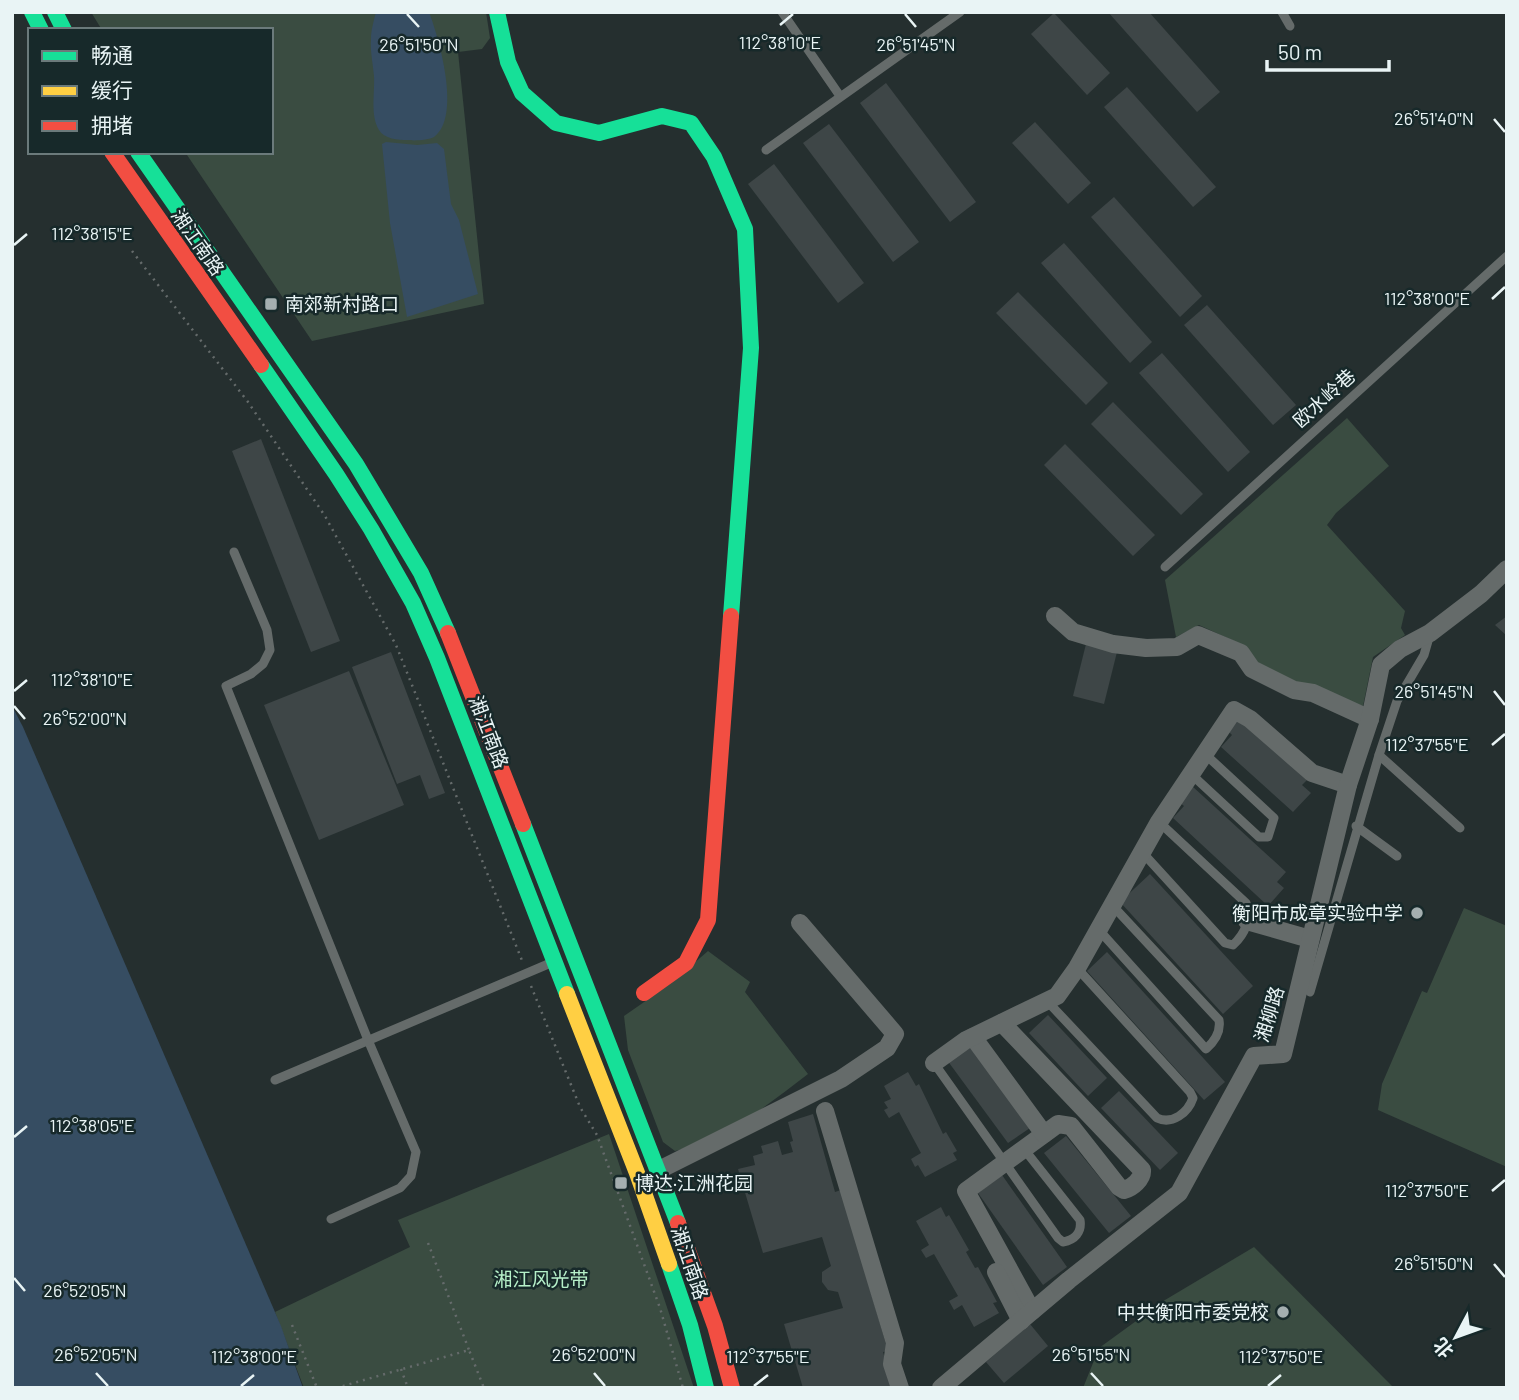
<svg xmlns="http://www.w3.org/2000/svg" width="1519" height="1400" font-family="Barlow,'Noto Sans SC',sans-serif">
<style>
.green{fill:#3a4c41}
.water{fill:#364d62}
.building{fill:#3e4647}
.lines{fill:none;stroke-linecap:round;stroke-linejoin:round}
.path{stroke:#656b6b;stroke-width:2.5;stroke-dasharray:2 5;stroke-linecap:butt}
.lane{stroke:#656b6a;stroke-width:9}
.street{stroke:#656b6a;stroke-width:18}
.fast{stroke:#16e098;stroke-width:16}
.slow{stroke:#ffcf43;stroke-width:16}
.jam{stroke:#f24e42;stroke-width:16}
.ticks{fill:none;stroke:#e9f4f5;stroke-width:2.5}
.poi-dot{fill:#a4afb0;stroke:#17292a;stroke-width:2.5}
.labels{text-anchor:middle;stroke-width:5;stroke-linejoin:round;paint-order:stroke}
.street-label{font-size:19px;fill:#e9f4f5;stroke:#17292a}
.poi-label{font-size:19px;fill:#e9f4f5;stroke:#17292a;text-anchor:start}
.park-label{font-size:19px;fill:#b6f0c9;stroke:#17292a}
.ticks-label{font-size:18px;text-anchor:middle;fill:#e9f4f5;stroke:#17292a;stroke-width:5;stroke-linejoin:round;paint-order:stroke}
</style>
<rect width="100%" height="100%" fill="#252f2f"/>
<g class="green">
<polygon points="91,12 486,12 490,38 482,49 458,52 484,304 312,341 185,152 271,152 271,30 102,30"/>
<polygon points="1347,418 1389,466 1336,513 1327,525 1405,611 1401,628 1405,635 1373,657 1363,706 1296,683 1258,664 1247,647 1199,625 1176,637 1165,580"/>
<polygon points="1464,908 1507,926 1507,1167 1378,1110 1382,1084 1422,991 1427,993"/>
<path d="M708,951L750,982L745,992L808,1074C767,1105 726,1140 675,1151L663,1142L628,1050L624,1016L670,984Z"/>
<polygon points="609,1134 694,1388 304,1388 275,1312 410,1247 398,1220"/>
<polygon points="1254,1247 1394,1388 1083,1388 1099,1348 1165,1300"/>
</g>
<g class="water">
<path d="M376,12H429C439,38 462,117 434,137C429,140 414,141 408,140C398,140 384,139 379,130C370,115 375,93 374,76C373,64 370,51 371,39C371,30 374,20 376,12Z"/>
<polygon points="386,142 417,145 437,143 444,149 451,204 459,220 478,294 407,317 390,223 382,144"/>
<polygon points="12,706 23,727 281,1326 303,1388 12,1388"/>
</g>
<g class="building">
<polygon points="1108,12 1149,12 1220,92 1197,112"/>
<polygon points="1054,13 1110,73 1087,95 1031,34"/>
<polygon points="886,83 976,202 950,222 860,103"/>
<polygon points="1127,87 1216,187 1193,207 1104,107"/>
<polygon points="1035,122 1091,183 1068,204 1012,143"/>
<polygon points="829,124 919,242 893,262 803,143"/>
<polygon points="774,164 864,283 838,303 748,184"/>
<polygon points="1114,197 1202,296 1180,317 1091,217"/>
<polygon points="1064,243 1152,342 1130,363 1041,263"/>
<polygon points="1018,292 1108,383 1086,405 996,313"/>
<polygon points="1207,305 1296,405 1273,425 1184,325"/>
<polygon points="1162,353 1250,452 1228,472 1139,373"/>
<polygon points="1113,402 1203,494 1181,515 1091,424"/>
<polygon points="261,439 340,641 311,652 232,451"/>
<polygon points="1065,444 1155,535 1133,556 1044,465"/>
<polygon points="1507,616 1507,636 1495,625"/>
<polygon points="1086,644 1117,652 1104,704 1073,696"/>
<polygon points="391,652 445,793 429,799 420,775 397,784 352,667"/>
<polygon points="349,671 404,805 319,840 264,705"/>
<polygon points="1239,718 1307,780 1302,785 1311,793 1293,812 1221,747 1232,735 1228,731"/>
<polygon points="1192,786 1286,872 1277,882 1284,888 1268,906 1173,818 1184,806 1179,802"/>
<polygon points="1150,874 1253,986 1223,1014 1120,902"/>
<polygon points="1107,952 1225,1082 1204,1100 1087,971"/>
<polygon points="1048,1015 1107,1078 1088,1096 1029,1033"/>
<polygon points="968,1044 1030,1128 1008,1143 947,1060"/>
<polygon points="908,1072 916,1086 919,1084 943,1134 946,1132 957,1151 953,1153 957,1160 925,1177 918,1165 915,1167 911,1159 921,1153 899,1112 889,1118 884,1110 888,1108 884,1102 891,1099 884,1086"/>
<polygon points="1119,1091 1178,1153 1160,1170 1101,1108"/>
<polygon points="813,1114 835,1192 841,1190 888,1351 883,1352 894,1388 803,1388 784,1324 843,1308 838,1292 828,1290 822,1282 822,1272 831,1266 822,1237 763,1253 738,1169 755,1165 753,1156 763,1153 761,1146 778,1141 782,1155 793,1152 790,1142 793,1141 788,1122"/>
<polygon points="1066,1136 1131,1216 1109,1233 1044,1153"/>
<polygon points="1002,1175 1067,1267 1043,1285 978,1193"/>
<polygon points="941,1207 946,1217 949,1215 969,1250 966,1252 975,1268 978,1267 997,1302 993,1303 999,1313 974,1327 962,1305 954,1310 949,1301 958,1296 934,1254 926,1258 921,1250 929,1245 916,1221"/>
<polygon points="1030,1324 1048,1346 1004,1383 986,1362"/>
</g>
<g class="lines">
<g class="path">
<polyline points="132,251 248,402 325,516 396,645 523,963"/>
<polyline points="531,986 580,1107 597,1135 660,1308 683,1388"/>
<polyline points="428,1243 469,1350"/>
<polyline points="292,1325 317,1388"/>
<polyline points="401,1369 408,1388"/>
<polyline points="336,1388 469,1350 484,1388"/>
</g>
<g class="lane">
<polyline points="782,12 840,96"/>
<polyline points="1282,12 1290,26"/>
<polyline points="766,150 960,12"/>
<polyline points="234,552 267,630 270,650 263,664 251,674 226,686 368,1040 416,1152 411,1176 400,1188 331,1219"/>
<polyline points="1165,567 1507,256"/>
<polyline points="1379,755 1460,828"/>
<polyline points="1191,774 1259,837 1268,837 1274,818 1205,754"/>
<polyline points="1356,826 1397,856"/>
<path d="M1142,852L1225,943L1233,945C1245,934 1252,918 1246,903L1159,822"/>
<path d="M1098,929L1206,1049C1215,1041 1221,1032 1219,1020L1112,905"/>
<polyline points="1310,992 1379,755 1397,701 1424,655 1430,634"/>
<path d="M1047,1001L1157,1118C1172,1125 1188,1113 1193,1098L1190,1092L1077,968"/>
<path d="M934,1063L1058,1238L1063,1242C1075,1240 1082,1232 1080,1220L1024,1149"/>
<polyline points="275,1080 553,962"/>
</g>
<g class="street">
<polyline points="1055,616 1073,632 1113,644 1146,648 1177,647 1198,635 1241,653 1252,669 1294,690 1313,693 1370,719"/>
<polyline points="1247,921 1310,939"/>
<path d="M1002,1023L1142,1170C1143,1179 1132,1188 1124,1190L1119,1187L1071,1126L1058,1124L966,1191L1032,1311"/>
<polyline points="973,1037 1044,1134"/>
<polyline points="934,1063 966,1040 1057,996 1077,968 1159,822 1234,710 1250,719 1312,773 1348,785"/>
<polyline points="825,1111 895,1343 892,1364 900,1388"/>
<polyline points="659,1170 841,1079 887,1048 895,1034 800,923"/>
<polyline points="996,1272 1021,1321"/>
<polyline points="941,1388 1069,1280 1179,1193 1254,1056 1283,1054 1348,785 1370,719 1381,665 1400,649 1430,633 1481,594 1507,569"/>
</g>
<g class="fast">
<polyline points="32,12 41,30"/>
<polyline points="55,12 64,30"/>
<polyline points="497,12 508,62 522,93 556,123 599,133 662,116 691,123 714,157 745,229 751,348 731,616"/>
<polyline points="138,152 356,464 421,573 448,633"/>
<polyline points="261,365 336,474 371,529 413,603 437,658 567,994"/>
<polyline points="523,824 678,1223"/>
<polyline points="669,1264 690,1325 706,1388"/>
</g>
<polyline class="slow" points="567,994 637,1173 669,1264"/>
<g class="jam">
<polyline points="112,152 261,365"/>
<polyline points="448,633 523,824"/>
<polyline points="644,993 686,963 708,920 731,616"/>
<polyline points="678,1223 715,1326 732,1388"/>
</g>
</g>
<path class="ticks" d="M407,14L419,27M905,14L916,27M780,25L793,14M1494,119L1505,132M14,245L27,234M1492,299L1505,287M14,691L27,680M1494,691L1505,705M14,706L25,719M1492,745L1505,734M14,1137L27,1126M1492,1191L1505,1180M1494,1264L1505,1277M14,1278L25,1291M96,1373L108,1386M594,1373L605,1386M1091,1373L1103,1386M241,1386L254,1375M754,1386L768,1375M1268,1386L1281,1375"/>
<g class="poi-dot">
<rect x="264" y="297" width="14" height="14" rx="3.5"/>
<circle cx="1417" cy="913" r="7"/>
<rect x="614" y="1176" width="14" height="14" rx="3.5"/>
<circle cx="1283" cy="1312" r="7"/>
</g>
<g class="labels">
<g class="street-label">
<text transform="translate(198 242) rotate(55)" y="7">湘江南路</text>
<text transform="translate(1324 398) rotate(-42)" y="7">欧水岭巷</text>
<text transform="translate(489 732) rotate(69)" y="7">湘江南路</text>
<text transform="translate(1269 1014) rotate(-73)" y="7">湘柳路</text>
<text transform="translate(690 1263) rotate(71)" y="7">湘江南路</text>
</g>
<g class="poi-label">
<text x="285" y="311">南郊新村路口</text>
<text x="1403" y="920" text-anchor="end">衡阳市成章实验中学</text>
<text x="635" y="1190">博达·江洲花园</text>
<text x="1269" y="1319" text-anchor="end">中共衡阳市委党校</text>
</g>
<g class="park-label">
<text x="541" y="1286">湘江风光带</text>
</g>
</g>
<g class="ticks-label">
<text x="780" y="49">112°38'10"E</text>
<text x="419" y="51">26°51'50"N</text>
<text x="916" y="51">26°51'45"N</text>
<text x="1434" y="125">26°51'40"N</text>
<text x="92" y="240">112°38'15"E</text>
<text x="1427" y="305">112°38'00"E</text>
<text x="92" y="686">112°38'10"E</text>
<text x="1434" y="698">26°51'45"N</text>
<text x="85" y="725">26°52'00"N</text>
<text x="1427" y="751">112°37'55"E</text>
<text x="92" y="1132">112°38'05"E</text>
<text x="1427" y="1197">112°37'50"E</text>
<text x="1434" y="1270">26°51'50"N</text>
<text x="85" y="1297">26°52'05"N</text>
<text x="96" y="1361">26°52'05"N</text>
<text x="594" y="1361">26°52'00"N</text>
<text x="1091" y="1361">26°51'55"N</text>
<text x="254" y="1363">112°38'00"E</text>
<text x="768" y="1363">112°37'55"E</text>
<text x="1281" y="1363">112°37'50"E</text>
</g>
<rect width="1519" height="1400" fill="none" stroke="#e9f4f5" stroke-width="28"/>
<rect x="28" y="28" width="245" height="126" fill="#17292a" stroke="#6b7a7b" stroke-width="2"/>
<rect x="42" y="51" width="35" height="10" fill="#16e098" stroke="#6b7a7b" stroke-width="2"/>
<text x="91" y="63" font-size="21" fill="#e9f4f5">畅通</text>
<rect x="42" y="86" width="35" height="10" fill="#ffcf43" stroke="#6b7a7b" stroke-width="2"/>
<text x="91" y="98" font-size="21" fill="#e9f4f5">缓行</text>
<rect x="42" y="121" width="35" height="10" fill="#f24e42" stroke="#6b7a7b" stroke-width="2"/>
<text x="91" y="133" font-size="21" fill="#e9f4f5">拥堵</text>
<g transform="translate(1456 1337) rotate(229)" stroke="#17292a" stroke-width="5" paint-order="stroke">
<path d="M0-5L12 26L0 18L-12 26Z" fill="#e9f4f5"/>
<text y="-10" font-size="19" font-weight="bold" text-anchor="middle" fill="#e9f4f5">北</text>
</g>
<path d="M1267 60v10h122v-10" fill="none" stroke="#e9f4f5" stroke-width="3.5"/>
<text x="1278" y="60" font-size="21" fill="#e9f4f5" stroke="#17292a" stroke-width="5" paint-order="stroke">50 m</text>
</svg>
